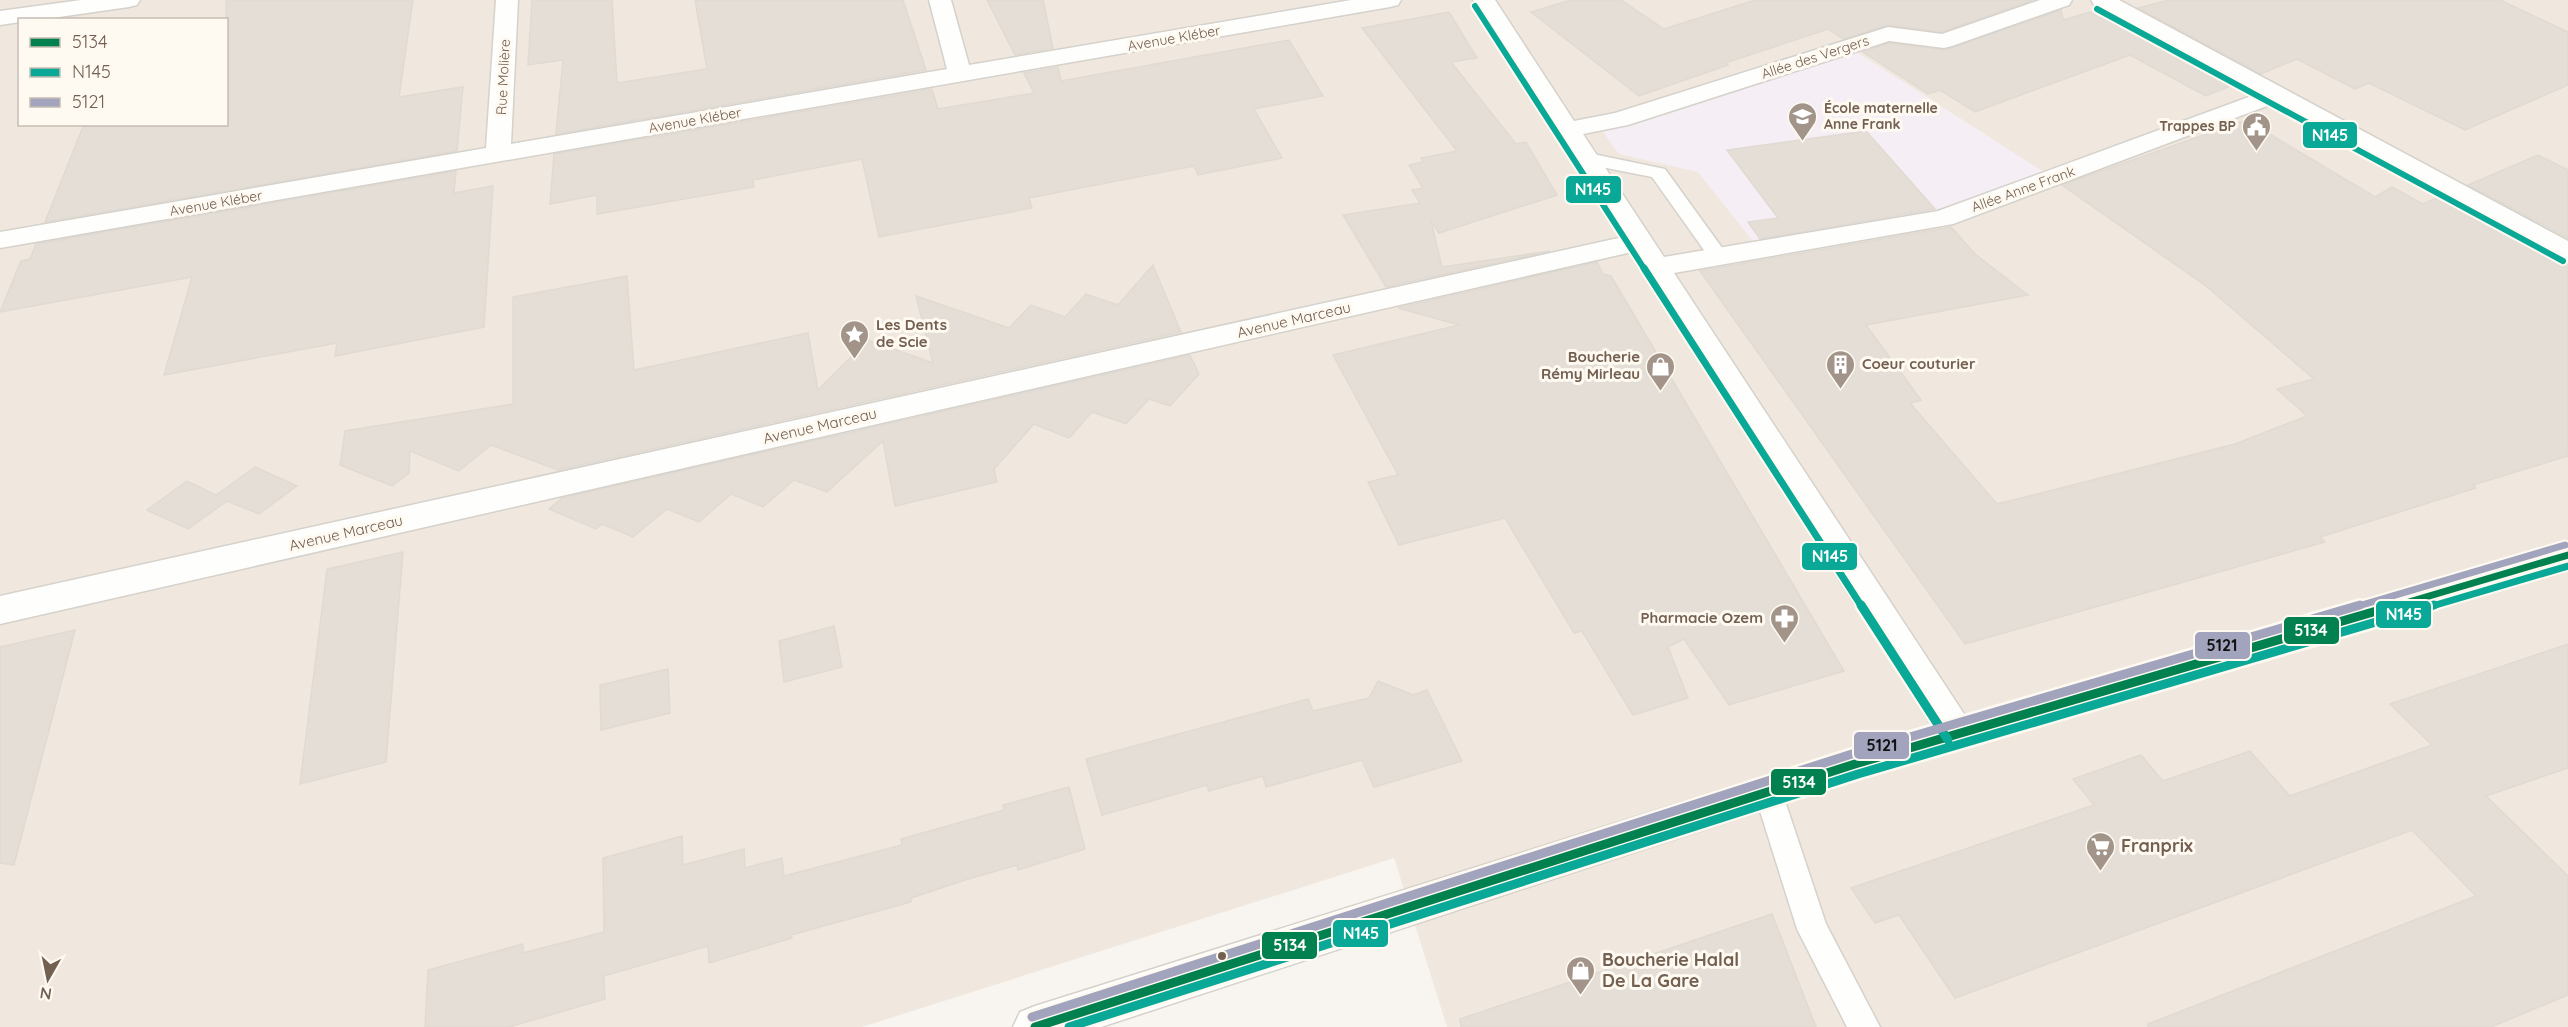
<svg xmlns="http://www.w3.org/2000/svg" width="2568" height="1027" font-family="Quicksand,sans-serif">
<style>
.residential{fill:#f0e8de;fill-rule:evenodd}
.education{fill:#f5eef4}
.building{fill:#e4ded7;stroke:#e0dad2;stroke-width:1.5}
.lines{fill:none;stroke-linecap:round;stroke-linejoin:round}
.lane-casing{stroke:#d5d1cb;stroke-width:3}
.street-casing{stroke:#d5d1cb;stroke-width:3}
.secondary-casing{stroke:#d6d1ca;stroke-width:3}
.lane{fill:#fefefd;fill-rule:evenodd}
.street{fill:#fefefd;fill-rule:evenodd}
.secondary{fill:#fefefd;fill-rule:evenodd}
.bus-1-far1-casing{stroke:#fefaf2;stroke-width:11}
.bus-1-casing{stroke:#fefaf2;stroke-width:14}
.bus-2-far2-casing{stroke:#fefaf2;stroke-width:10}
.bus-2-far1-casing{stroke:#fefaf2;stroke-width:11}
.bus-2-casing{stroke:#fefaf2;stroke-width:14}
.bus-3-far1-casing{stroke:#fefaf2;stroke-width:11}
.bus-3-casing{stroke:#fefaf2;stroke-width:14}
.bus-1-far1{stroke:#00814f;stroke-width:7}
.bus-1{stroke:#00814f;stroke-width:9}
.bus-2-far2{stroke:#0aa896;stroke-width:6}
.bus-2-far1{stroke:#0aa896;stroke-width:7}
.bus-2{stroke:#0aa896;stroke-width:9}
.bus-3-far1{stroke:#a2a3bc;stroke-width:7}
.bus-3{stroke:#a2a3bc;stroke-width:9}
.bus-dot{fill:#746051;stroke:#fefaf2;stroke-width:2}
.labels{text-anchor:middle;stroke-width:6;stroke-linejoin:round;paint-order:stroke}
.far-street-label{font-size:14px;fill:#746051;stroke:#fefaf2}
.far-poi-label{font-size:14px;font-weight:bold;fill:#746051;stroke:#fefaf2;text-anchor:start}
.street-label{font-size:15px;fill:#746051;stroke:#fefaf2}
.poi-label{font-size:15px;font-weight:bold;fill:#746051;stroke:#fefaf2;text-anchor:start}
.near-poi-label{font-size:18px;font-weight:bold;fill:#746051;stroke:#fefaf2;text-anchor:start}
.line-badge{stroke:#fefaf2;stroke-width:2}
.badge-label{font-size:16px;text-anchor:middle;font-weight:bold;fill:#fff}
.pale-badge-label{font-size:16px;text-anchor:middle;font-weight:bold;fill:#111}
</style>
<rect width="100%" height="100%" fill="#f8f5f0"/>
<path class="residential" d="M0,0H2568V1027H1447L1394,858L862,1027H0ZM20,20H226V124H20Z"/>
<polygon class="education" points="1852,49 2047,174 1942,214 1756,245 1698,172 1619,154 1601,129"/>
<g class="building">
<polygon points="226,0 413,0 399,97 463,87 457,151 45,222 84,124 226,124"/>
<polygon points="532,0 612,0 617,83 707,69 695,0 903,0 926,70 556,134 563,60 528,65"/>
<polygon points="987,0 1043,0 1053,48 1015,55"/>
<polygon points="1571,0 1621,0 1664,29 1755,0 2033,0 1942,32 1888,25 1843,39 1828,29 1725,63 1728,65 1639,96 1531,12"/>
<polygon points="2169,0 2500,0 2568,32 2568,85 2465,130 2369,83 2355,89 2297,59 2261,74 2138,8"/>
<polygon points="2061,10 2063,20 2090,12 2100,18 2108,15 2235,84 2206,96 2130,55 1975,112 1940,90 1928,94 1863,52 1889,43 1945,50"/>
<polygon points="1449,12 1477,58 1451,62 1516,144 1526,142 1557,195 1439,233 1431,221 1442,267 1550,251 1386,287 1343,215 1420,203 1412,190 1423,188 1409,165 1423,162 1421,158 1457,151 1362,28"/>
<polygon points="1289,40 1323,96 1254,109 1282,158 1198,175 1194,166 1029,198 1032,208 879,237 862,159 753,180 754,187 597,214 597,195 550,204 554,154 932,89 938,109 1034,93 1024,73 1058,67 1061,81"/>
<polygon points="2246,120 2375,197 2392,187 2423,204 2441,196 2557,260 2568,263 2568,456 2473,485 2476,488 2320,537 2325,542 1965,644 1700,271 1951,227 1975,254 2028,295 1866,325 1921,400 1910,403 1997,504 2235,444 2307,416 2277,389 2314,379 2206,286 2062,185"/>
<polygon points="1866,131 1935,209 1760,239 1748,222 1778,218 1727,150"/>
<polygon points="2538,155 2568,170 2568,238 2468,185"/>
<polygon points="456,171 454,193 493,186 484,327 335,356 337,343 164,375 192,277 0,312 21,261 30,259 36,244"/>
<polygon points="1597,262 1603,274 1611,276 1844,671 1729,705 1684,639 1668,647 1688,698 1633,715 1582,631 1574,633 1505,518 1399,545 1368,482 1398,475 1333,355 1459,325 1398,308"/>
<polygon points="1153,265 1181,332 558,470 491,445 459,471 410,451 409,473 392,486 340,465 345,431 513,404 513,297 627,276 634,370 808,333 818,390 868,340 933,363 916,296 1009,328 1031,305 1065,317 1086,294 1118,305"/>
<polygon points="1190,355 1199,374 1170,406 1149,399 1126,424 1092,412 1069,438 1034,424 994,469 997,482 895,506 883,441 827,492 794,480 763,507 731,494 699,522 667,509 633,537 602,524 596,529 549,509 562,498"/>
<polygon points="255,467 297,486 259,514 227,501 188,529 147,510 187,481 216,495"/>
<polygon points="403,552 386,762 300,784 327,569"/>
<polygon points="834,626 842,667 784,682 779,641"/>
<polygon points="75,630 14,865 0,863 0,647"/>
<polygon points="2568,644 2568,768 2486,796 2568,876 2568,995 2491,1027 2148,1027 2148,1024 2476,896 2412,830 1955,998 1899,915 1875,923 1851,888 2094,805 2073,779 2141,755 2163,781 2250,751 2290,796 2432,745 2390,704"/>
<polygon points="668,669 670,713 601,730 600,685"/>
<polygon points="1378,681 1413,695 1427,690 1462,761 1374,787 1362,760 1266,787 1263,776 1209,791 1207,785 1102,815 1086,759 1308,699 1313,711 1369,698"/>
<polygon points="1069,787 1085,849 1018,870 1017,865 965,880 911,898 911,902 791,935 792,938 709,963 708,946 604,976 605,999 509,1027 425,1027 428,970 523,944 523,953 604,932 603,858 682,836 683,865 744,849 745,868 782,858 784,876 902,845 901,839 1004,810 1003,805"/>
<polygon points="1772,914 1816,1027 1461,1027 1460,1019"/>
</g>
<g class="lines">
<defs>
<g id="lane">
<polygon points="1588,153 1665,169 1728,256 1725,260 1718,262 1711,260 1652,177 1581,163 1579,159 1581,155"/>
<polygon points="1768,780 1778,783 1782,792 1826,924 1880,1027 1847,1027 1797,929 1754,792 1758,783"/>
</g>
<g id="street">
<polygon points="81,0 140,0 137,5 129,7 38,20 20,20 20,22 0,25 0,11"/>
<polygon points="496,0 518,0 511,144 947,69 929,0 951,0 969,65 1351,0 1401,0 1398,5 1390,7 0,248 0,232 486,148"/>
<polygon points="1473,0 1495,0 1574,121 1615,113 1888,27 1942,34 2040,0 2072,0 2069,5 1952,46 1944,48 1889,41 1628,125 1583,134 1664,257 1938,211 2257,94 2094,5 2091,0 2119,0 2568,241 2568,261 2558,258 2275,103 1953,224 1674,273 1970,723 1976,734 1970,745 1957,750 1944,745 1632,252 0,624 0,596 1623,237"/>
</g>
<polygon id="secondary" points="2568,542 2568,568 1855,780 1101,1027 1013,1027 1020,1012 1035,1006 1855,748"/>
</defs>
<use href="#lane" class="lane-casing"/>
<use href="#street" class="street-casing"/>
<use href="#secondary" class="secondary-casing"/>
<use href="#lane" class="lane"/>
<use href="#street" class="street"/>
<use href="#secondary" class="secondary"/>
<defs>
<polyline id="bus-1-far1" points="2392,607 2568,555"/>
<polyline id="bus-1" points="1035,1027 1855,764 2397,605"/>
<g id="bus-2-far2">
<polyline points="1475,6 1645,270"/>
<polyline points="2097,9 2563,261"/>
</g>
<g id="bus-2-far1">
<polyline points="1644,268 1862,607"/>
<polyline points="2429,607 2568,566"/>
</g>
<g id="bus-2">
<polyline points="1861,605 1948,740"/>
<polyline points="1069,1027 1858,774 2434,605"/>
</g>
<polyline id="bus-3-far1" points="2355,607 2565,545"/>
<polyline id="bus-3" points="1032,1017 1852,754 2360,605"/>
</defs>
<use href="#bus-1-far1" class="bus-1-far1-casing"/>
<use href="#bus-1" class="bus-1-casing"/>
<use href="#bus-2-far2" class="bus-2-far2-casing"/>
<use href="#bus-2-far1" class="bus-2-far1-casing"/>
<use href="#bus-2" class="bus-2-casing"/>
<use href="#bus-3-far1" class="bus-3-far1-casing"/>
<use href="#bus-3" class="bus-3-casing"/>
<use href="#bus-1-far1" class="bus-1-far1"/>
<use href="#bus-1" class="bus-1"/>
<use href="#bus-2-far2" class="bus-2-far2"/>
<use href="#bus-2-far1" class="bus-2-far1"/>
<use href="#bus-2" class="bus-2"/>
<use href="#bus-3-far1" class="bus-3-far1"/>
<use href="#bus-3" class="bus-3"/>
</g>
<defs>
<symbol id="school-pin" viewBox="-11 -11 22 30"><path d="M0 17L-7.5 6A9.5 9.5 0 1 1 7.5 6Z" fill="#a29489" stroke="#fefaf2"/><path d="M0-5L7-2L0 1L-7-2ZM-4 1L0 2.5L4 1V4Q0 6-4 4Z" fill="#fff"/></symbol>
<symbol id="civic-pin" viewBox="-11 -11 22 30"><path d="M0 17L-7.5 6A9.5 9.5 0 1 1 7.5 6Z" fill="#a29489" stroke="#fefaf2"/><path d="M-.6-6.5H3V-4.5H.6V-3L4-1V1h2V6H-6V1h2V-1L-.6-3ZM-1.2 2.5V6h2.4V2.5Z" fill="#fff"/></symbol>
<symbol id="sight-pin" viewBox="-11 -11 22 30"><path d="M0 17L-7.5 6A9.5 9.5 0 1 1 7.5 6Z" fill="#a29489" stroke="#fefaf2"/><path d="M0-6L1.8-2.2L6-1.7L2.9 1.2L3.7 5.4L0 3.3L-3.7 5.4L-2.9 1.2L-6-1.7L-1.8-2.2Z" fill="#fff"/></symbol>
<symbol id="building-pin" viewBox="-11 -11 22 30"><path d="M0 17L-7.5 6A9.5 9.5 0 1 1 7.5 6Z" fill="#a29489" stroke="#fefaf2"/><path d="M-4-6H4V6H1V3H-1V6H-4ZM-2.5-4.3h1.7v1.8h-1.7ZM.8-4.3h1.7v1.8H.8ZM-2.5-1h1.7V.8h-1.7ZM.8-1h1.7V.8H.8Z" fill="#fff"/></symbol>
<symbol id="shop-pin" viewBox="-11 -11 22 30"><path d="M0 17L-7.5 6A9.5 9.5 0 1 1 7.5 6Z" fill="#a29489" stroke="#fefaf2"/><path d="M-5-2.5h2.3a2.7 3.5 0 0 1 5.4 0H5L5.5 6h-11ZM-1.5-2.5h3a1.5 2.3 0 0 0-3 0Z" fill="#fff"/></symbol>
<symbol id="pharmacy-pin" viewBox="-11 -11 22 30"><path d="M0 17L-7.5 6A9.5 9.5 0 1 1 7.5 6Z" fill="#a29489" stroke="#fefaf2"/><path d="M-2-6h4v4h4v4h-4v4h-4v-4h-4v-4h4Z" fill="#fff"/></symbol>
<symbol id="supermarket-pin" viewBox="-11 -11 22 30"><path d="M0 17L-7.5 6A9.5 9.5 0 1 1 7.5 6Z" fill="#a29489" stroke="#fefaf2"/><path d="M-6-5.5h2.5l.6 2H6L4.5 2H-2.5L-4.4-4H-6ZM-1.5 3.2a1.3 1.3 0 1 0 .1 0ZM3 3.2a1.3 1.3 0 1 0 .1 0Z" fill="#fff"/></symbol>
</defs>
<g fill-rule="evenodd">
<use href="#school-pin" x="1786" y="100" width="33" height="45"/>
<use href="#civic-pin" x="2240" y="110" width="33" height="45"/>
<use href="#sight-pin" x="838" y="318" width="33" height="45"/>
<use href="#building-pin" x="1824" y="348" width="33" height="45"/>
<use href="#shop-pin" x="1644" y="350" width="33" height="45"/>
<use href="#pharmacy-pin" x="1768" y="602" width="33" height="45"/>
<use href="#supermarket-pin" x="2084" y="830" width="33" height="45"/>
<use href="#shop-pin" x="1564" y="954" width="33" height="45"/>
</g>
<circle class="bus-dot" cx="1222" cy="956" r="5"/>
<g class="labels">
<g class="far-street-label">
<text transform="translate(1174 38) rotate(-10)" y="5">Avenue Kléber</text>
<text transform="translate(1815 57) rotate(-18)" y="5">Allée des Vergers</text>
<text transform="translate(503 77) rotate(-87)" y="5">Rue Molière</text>
<text transform="translate(695 120) rotate(-10)" y="5">Avenue Kléber</text>
<text transform="translate(2023 189) rotate(-20)" y="5">Allée Anne Frank</text>
<text transform="translate(216 203) rotate(-10)" y="5">Avenue Kléber</text>
</g>
<g class="far-poi-label">
<text x="1824" y="113">École maternelle<tspan x="1824" dy="16">Anne Frank</tspan></text>
<text x="2236" y="131" text-anchor="end">Trappes BP</text>
</g>
<g class="street-label">
<text transform="translate(1294 320) rotate(-13)" y="5">Avenue Marceau</text>
<text transform="translate(820 426) rotate(-13)" y="5">Avenue Marceau</text>
<text transform="translate(346 533) rotate(-13)" y="5">Avenue Marceau</text>
</g>
<g class="poi-label">
<text x="876" y="330">Les Dents<tspan x="876" dy="17">de Scie</tspan></text>
<text x="1640" y="362" text-anchor="end">Boucherie<tspan x="1640" dy="17">Rémy Mirleau</tspan></text>
<text x="1862" y="369">Coeur couturier</text>
<text x="1763" y="623" text-anchor="end">Pharmacie Ozem</text>
</g>
<g class="near-poi-label">
<text x="2121" y="852">Franprix</text>
<text x="1602" y="966">Boucherie Halal<tspan x="1602" dy="21">De La Gare</tspan></text>
</g>
</g>
<g class="line-badge">
<rect x="2302" y="121" width="56" height="28" rx="6" fill="#0aa896"/>
<rect x="1565" y="175" width="57" height="29" rx="6" fill="#0aa896"/>
<rect x="1801" y="542" width="57" height="29" rx="6" fill="#0aa896"/>
<rect x="2375" y="600" width="57" height="29" rx="6" fill="#0aa896"/>
<rect x="2283" y="616" width="57" height="29" rx="6" fill="#00814f"/>
<rect x="2194" y="631" width="57" height="29" rx="6" fill="#a2a3bc"/>
<rect x="1853" y="731" width="57" height="29" rx="6" fill="#a2a3bc"/>
<rect x="1770" y="768" width="57" height="28" rx="6" fill="#00814f"/>
<rect x="1332" y="919" width="57" height="29" rx="6" fill="#0aa896"/>
<rect x="1261" y="931" width="57" height="29" rx="6" fill="#00814f"/>
</g>
<g class="badge-label">
<text x="2330" y="141">N145</text>
<text x="1593" y="195">N145</text>
<text x="1830" y="562">N145</text>
<text x="2404" y="620">N145</text>
<text x="2311" y="636">5134</text>
<text x="1799" y="788">5134</text>
<text x="1361" y="939">N145</text>
<text x="1290" y="951">5134</text>
</g>
<g class="pale-badge-label">
<text x="2222" y="651">5121</text>
<text x="1882" y="751">5121</text>
</g>
<rect x="18" y="18" width="210" height="108" fill="#fefaf2" stroke="#c7bcb2" stroke-width="1.5"/>
<rect x="30" y="38" width="30" height="9" fill="#00814f" stroke="#c7bcb2" stroke-width="1.5"/>
<text x="72" y="48" font-size="18" fill="#746051">5134</text>
<rect x="30" y="68" width="30" height="9" fill="#0aa896" stroke="#c7bcb2" stroke-width="1.5"/>
<text x="72" y="78" font-size="18" fill="#746051">N145</text>
<rect x="30" y="98" width="30" height="9" fill="#a2a3bc" stroke="#c7bcb2" stroke-width="1.5"/>
<text x="72" y="108" font-size="18" fill="#746051">5121</text>
<g transform="translate(48 979) rotate(189)" stroke="#fefaf2" stroke-width="4.5" paint-order="stroke">
<path d="M0-4.5L10 22L0 15L-10 22Z" fill="#746051"/>
<text y="-9" font-size="16" font-weight="bold" text-anchor="middle" fill="#746051">N</text>
</g>
</svg>
